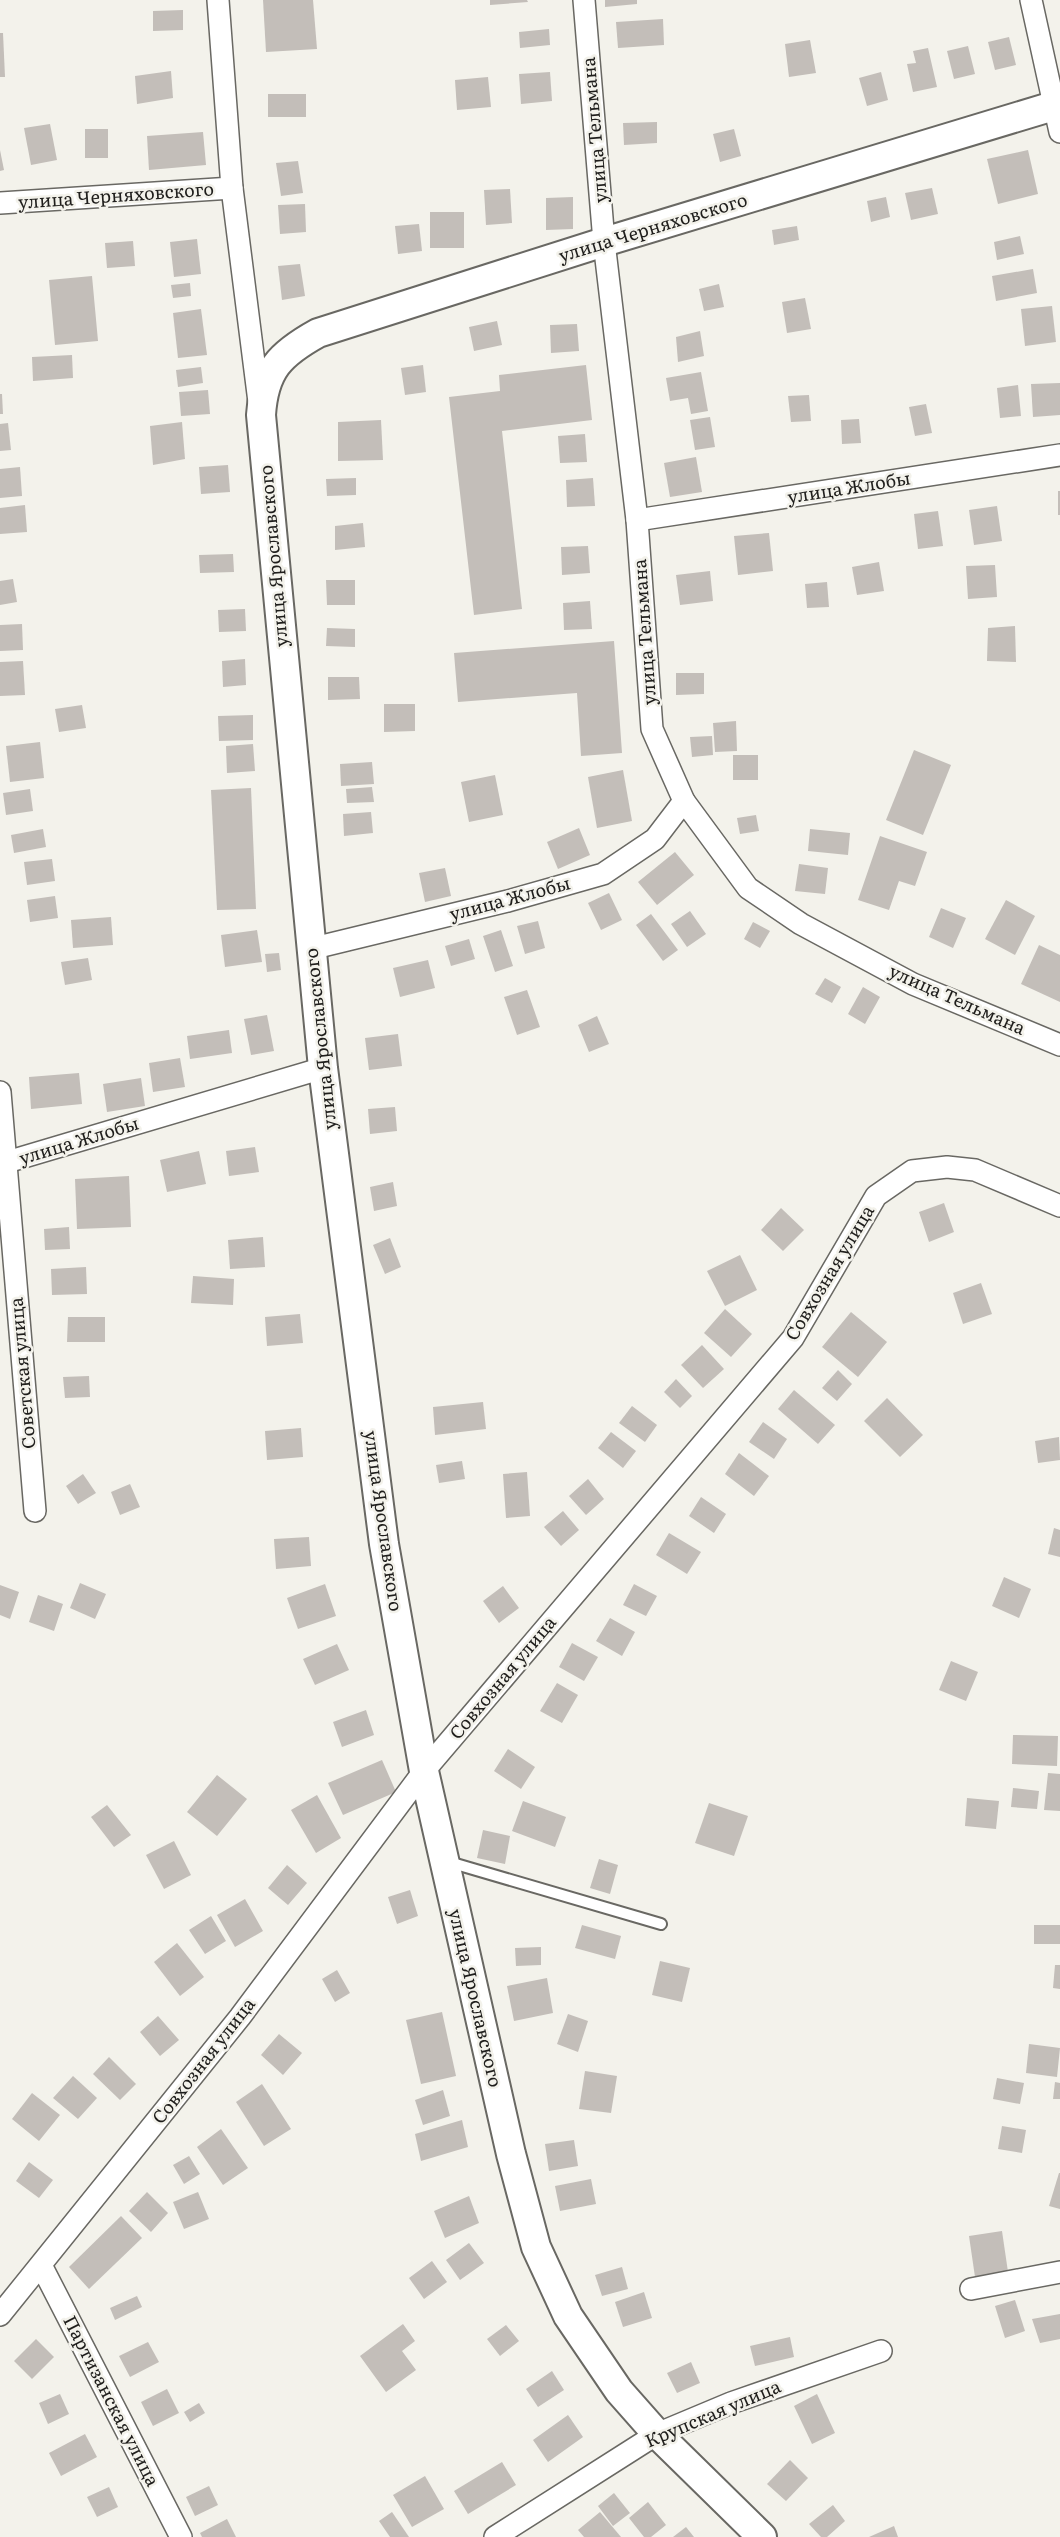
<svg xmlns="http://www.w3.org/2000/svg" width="1060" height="2537" font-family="Literata,serif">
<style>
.building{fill:#c3beb9}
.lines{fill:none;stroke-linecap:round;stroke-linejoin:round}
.lane-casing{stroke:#696863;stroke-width:14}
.street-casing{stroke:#696863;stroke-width:24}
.secondary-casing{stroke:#696863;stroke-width:32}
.lane{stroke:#fff;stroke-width:10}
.street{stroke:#fff;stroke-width:21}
.secondary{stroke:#fff;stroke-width:28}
.labels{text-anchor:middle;stroke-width:5;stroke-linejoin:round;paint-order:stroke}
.street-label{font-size:18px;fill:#1f1e1c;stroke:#f3f2eb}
</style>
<rect width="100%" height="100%" fill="#f3f2eb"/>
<g class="building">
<polygon points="263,0 313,0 317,49 266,52"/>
<polygon points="490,0 527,0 528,2 490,5"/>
<polygon points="605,0 637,0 637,4 605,7"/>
<polygon points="183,10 183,30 153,31 153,11"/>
<polygon points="663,19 664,45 618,48 616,22"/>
<polygon points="549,29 550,45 520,48 519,32"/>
<polygon points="0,33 3,33 5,77 0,77"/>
<polygon points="1009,37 1016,65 995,70 988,42"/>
<polygon points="810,40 816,73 789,77 785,44"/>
<polygon points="968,46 975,74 954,79 947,51"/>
<polygon points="928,48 937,87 913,92 907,64 916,63 913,51"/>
<polygon points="171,71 173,98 137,104 135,76"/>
<polygon points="550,72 552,101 521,104 519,74"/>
<polygon points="881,72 888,100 867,106 859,78"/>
<polygon points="488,77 491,107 457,110 455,80"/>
<rect x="268" y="94" width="38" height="23"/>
<polygon points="657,122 657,143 624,145 623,123"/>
<polygon points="50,124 57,160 31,165 24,128"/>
<rect x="85" y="129" width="23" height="29"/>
<polygon points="734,129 741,156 720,162 713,134"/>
<polygon points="203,132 206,165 149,170 147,136"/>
<polygon points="0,150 4,170 0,171"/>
<polygon points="1028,150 1038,194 998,204 987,159"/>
<polygon points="298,161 303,193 281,196 276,163"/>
<polygon points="932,188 938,214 911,220 905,193"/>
<polygon points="510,189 512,223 486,225 484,190"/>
<polygon points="573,197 573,229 546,230 546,198"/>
<polygon points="886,197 890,217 871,222 867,201"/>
<polygon points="305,204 306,232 280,234 278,205"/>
<rect x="430" y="212" width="34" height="36"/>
<polygon points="419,224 422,251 398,254 395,226"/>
<polygon points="797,226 799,240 774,245 772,230"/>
<polygon points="1020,236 1024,254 997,260 994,242"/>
<polygon points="197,239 201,274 174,277 170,242"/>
<polygon points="133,241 135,266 107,268 105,243"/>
<polygon points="300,264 305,296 282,300 278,266"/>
<polygon points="1033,269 1037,293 996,301 992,276"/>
<polygon points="92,276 98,341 55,345 49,280"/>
<polygon points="190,283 191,296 173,298 171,285"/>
<polygon points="719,284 724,307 704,311 699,289"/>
<polygon points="805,298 811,329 787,333 782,302"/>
<polygon points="1052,306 1056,342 1025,346 1021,309"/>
<polygon points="201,309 207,355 178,358 173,313"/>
<polygon points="497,321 502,345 474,351 469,327"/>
<polygon points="577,324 579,351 551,353 550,325"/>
<polygon points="700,331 704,356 678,362 676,337"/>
<polygon points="72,355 73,378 33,381 32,357"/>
<polygon points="423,365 426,392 405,395 401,368"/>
<polygon points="586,365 592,420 502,431 522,609 474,615 449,397 500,391 499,375"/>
<polygon points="201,367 203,383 178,387 176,370"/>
<polygon points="701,372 708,411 691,414 688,398 670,401 666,378"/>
<polygon points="1060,383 1060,415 1033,417 1031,384"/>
<polygon points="1018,385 1021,416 1000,418 997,388"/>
<polygon points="208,390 210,414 181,416 179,392"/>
<polygon points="0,394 2,394 3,414 0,414"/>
<polygon points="809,395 811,421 791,422 788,396"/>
<polygon points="926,404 932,433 915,436 909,407"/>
<polygon points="710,417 715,447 695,450 690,420"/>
<polygon points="859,419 861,443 842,444 841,420"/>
<polygon points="381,420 383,460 338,461 338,422"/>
<polygon points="182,422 185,459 153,465 150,426"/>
<polygon points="8,423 11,450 0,451 0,424"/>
<polygon points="585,434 587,462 560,463 558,436"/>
<polygon points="696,457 702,492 670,497 664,463"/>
<polygon points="228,465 230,492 201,494 199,467"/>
<polygon points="20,467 22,496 0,498 0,469"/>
<polygon points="356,478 356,495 327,496 326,479"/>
<polygon points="593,478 595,506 567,507 566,480"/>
<rect x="1058" y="491" width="2" height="24"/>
<polygon points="25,505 27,532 0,534 0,508"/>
<polygon points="997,506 1002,541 974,545 969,510"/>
<polygon points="938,511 943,546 918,549 914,514"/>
<polygon points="363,523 365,547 335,550 335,526"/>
<polygon points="769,533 773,571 738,575 734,536"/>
<polygon points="588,546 590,573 562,575 561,547"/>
<polygon points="233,554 234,572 200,573 199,555"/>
<polygon points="879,562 884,591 857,595 852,567"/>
<polygon points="995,565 997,597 968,599 966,566"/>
<polygon points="710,571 713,601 680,605 676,575"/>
<polygon points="13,579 17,602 0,605 0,581"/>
<polygon points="326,580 355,580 355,605 327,605"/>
<polygon points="827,582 829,607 807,608 805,584"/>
<polygon points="590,601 592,629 564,630 563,603"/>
<polygon points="245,609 246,631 219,632 218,610"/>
<polygon points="22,624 23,650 0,651 0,625"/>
<polygon points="1015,626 1016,662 987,661 988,628"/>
<polygon points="327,628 355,629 355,647 326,646"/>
<polygon points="614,641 622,753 581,756 577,693 458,702 454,653"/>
<polygon points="245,659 246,685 223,687 222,661"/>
<polygon points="23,661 25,695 0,696 0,662"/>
<polygon points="676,673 704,673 704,694 676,695"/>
<polygon points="328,677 359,677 360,699 328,700"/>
<polygon points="384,704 415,704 415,731 384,732"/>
<polygon points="82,705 86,728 59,732 55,709"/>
<polygon points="253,715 253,740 219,741 218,716"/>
<polygon points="736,721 737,751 715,752 713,723"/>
<polygon points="712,736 713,755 692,757 690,737"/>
<polygon points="40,742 44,778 10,782 6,746"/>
<polygon points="253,744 255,771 227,773 226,746"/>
<polygon points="914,750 951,765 923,835 886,820"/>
<rect x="733" y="755" width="25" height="25"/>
<polygon points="372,762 374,784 341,786 340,764"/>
<polygon points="623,770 632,821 597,828 588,777"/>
<polygon points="495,775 503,815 469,822 461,782"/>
<polygon points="372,787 374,802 347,803 346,789"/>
<polygon points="251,788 256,909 217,910 211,790"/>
<polygon points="30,789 33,811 6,815 3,793"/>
<polygon points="371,812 373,833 344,836 343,814"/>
<polygon points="756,815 759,831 740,834 737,818"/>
<polygon points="579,828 590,855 558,869 547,842"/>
<polygon points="43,829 46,847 14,853 11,835"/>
<polygon points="810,829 850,833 848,855 808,851"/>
<polygon points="880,836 927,852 915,886 899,881 889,910 858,900"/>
<polygon points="675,852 694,875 657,905 638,882"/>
<polygon points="52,859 55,881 27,885 24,862"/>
<polygon points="799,864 828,868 825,894 795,891"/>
<polygon points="445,868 451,896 425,902 419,873"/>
<polygon points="609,893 622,920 601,930 588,903"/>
<polygon points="55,896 58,918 30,922 27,900"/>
<polygon points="1006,900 1035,916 1015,955 985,939"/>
<polygon points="941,908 966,918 953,948 929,937"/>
<polygon points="690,911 706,934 687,947 671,924"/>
<polygon points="651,914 678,950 663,961 636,925"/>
<polygon points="111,917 113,945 73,948 71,920"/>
<polygon points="538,921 545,948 525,954 517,926"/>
<polygon points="753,922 770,931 760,948 744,939"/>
<polygon points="257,930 262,962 225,967 221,935"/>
<polygon points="501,930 513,966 495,972 483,936"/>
<polygon points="469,939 475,959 451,966 445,946"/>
<polygon points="1039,945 1060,955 1060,1002 1021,984"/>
<polygon points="279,953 281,970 267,972 265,954"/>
<polygon points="88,958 92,980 65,985 61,962"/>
<polygon points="428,960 435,988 400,997 393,968"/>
<polygon points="825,978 841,987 832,1003 815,994"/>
<polygon points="863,987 880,997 865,1024 848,1014"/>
<polygon points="527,990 540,1027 517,1035 504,997"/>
<polygon points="267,1015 274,1051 251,1055 244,1019"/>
<polygon points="597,1016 609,1044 589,1052 578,1025"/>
<polygon points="229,1030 232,1053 190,1059 187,1036"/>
<polygon points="398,1034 402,1066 369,1070 365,1038"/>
<polygon points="180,1058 185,1087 153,1092 149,1063"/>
<polygon points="79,1073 82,1104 31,1109 29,1077"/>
<polygon points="141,1078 145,1106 107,1112 103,1084"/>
<polygon points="395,1107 397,1131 370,1134 368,1109"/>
<polygon points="255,1147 259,1172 229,1176 226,1151"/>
<polygon points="199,1151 206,1184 167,1192 160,1160"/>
<polygon points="129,1176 131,1227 77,1229 75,1179"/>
<polygon points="393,1182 397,1206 374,1211 370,1187"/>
<polygon points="944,1203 954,1232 929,1242 919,1212"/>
<polygon points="781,1208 804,1230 783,1251 761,1230"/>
<polygon points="69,1227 70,1249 45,1250 44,1229"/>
<polygon points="263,1237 265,1267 230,1269 228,1240"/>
<polygon points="390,1238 401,1267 385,1274 373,1245"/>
<polygon points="740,1255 757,1290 725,1306 707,1271"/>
<polygon points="86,1267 87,1294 52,1295 51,1269"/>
<polygon points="193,1276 234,1279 233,1305 191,1303"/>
<polygon points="981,1283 992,1314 963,1324 953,1293"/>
<polygon points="725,1309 752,1334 731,1357 704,1333"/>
<polygon points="851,1312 887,1342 858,1377 822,1347"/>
<polygon points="300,1314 303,1343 267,1346 265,1317"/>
<polygon points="68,1317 105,1317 105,1342 67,1342"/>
<polygon points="702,1345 724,1369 703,1388 681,1365"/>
<polygon points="838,1370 852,1384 837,1401 822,1388"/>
<polygon points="89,1376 90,1397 65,1398 63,1377"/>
<polygon points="676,1379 692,1396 680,1408 664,1392"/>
<polygon points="794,1390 835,1425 818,1444 778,1409"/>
<polygon points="887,1398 923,1435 900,1457 864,1421"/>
<polygon points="483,1402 486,1429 435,1435 433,1407"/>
<polygon points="632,1406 657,1425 645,1442 619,1423"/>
<polygon points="763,1422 787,1439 774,1459 749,1442"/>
<polygon points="301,1428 303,1457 267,1460 265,1431"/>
<polygon points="611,1432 636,1451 623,1468 598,1448"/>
<polygon points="1059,1437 1060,1460 1038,1463 1035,1441"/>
<polygon points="739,1453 769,1476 754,1496 725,1474"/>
<polygon points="462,1461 465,1479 439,1483 436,1465"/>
<polygon points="527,1472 530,1516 506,1518 503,1474"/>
<polygon points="83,1474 96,1493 78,1504 66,1486"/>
<polygon points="588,1479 604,1499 586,1515 569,1496"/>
<polygon points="130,1484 140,1507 120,1515 111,1492"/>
<polygon points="701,1497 726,1514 714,1533 689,1516"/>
<polygon points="563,1511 579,1530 561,1546 544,1527"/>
<polygon points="1054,1528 1060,1530 1060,1557 1048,1554"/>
<polygon points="669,1533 701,1552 687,1574 656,1555"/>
<polygon points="309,1537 311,1566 276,1569 274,1539"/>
<polygon points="1004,1577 1031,1589 1019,1618 992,1606"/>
<polygon points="80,1583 106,1594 95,1619 70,1608"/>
<polygon points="325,1584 336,1616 298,1629 287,1598"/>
<polygon points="634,1584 657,1596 646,1616 623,1605"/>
<polygon points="0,1585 19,1592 10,1619 0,1615"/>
<polygon points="503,1586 519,1608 499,1623 483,1601"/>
<polygon points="38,1595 63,1604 54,1631 29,1622"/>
<polygon points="610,1618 635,1632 622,1656 596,1641"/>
<polygon points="572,1643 598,1657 584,1681 559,1667"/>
<polygon points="337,1644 349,1670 315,1685 303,1659"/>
<polygon points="951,1661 978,1672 966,1701 939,1690"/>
<polygon points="557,1683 578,1695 562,1723 540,1711"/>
<polygon points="366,1710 374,1735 342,1747 333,1722"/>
<polygon points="1013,1735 1058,1736 1057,1766 1012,1764"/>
<polygon points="508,1749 535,1767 521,1789 494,1771"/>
<polygon points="382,1760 396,1792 343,1815 328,1783"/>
<polygon points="1048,1773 1060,1774 1060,1811 1044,1810"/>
<polygon points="217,1775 247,1799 217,1836 187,1812"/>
<polygon points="1013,1788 1039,1791 1037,1809 1011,1807"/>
<polygon points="317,1795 341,1838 316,1853 291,1810"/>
<polygon points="967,1798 999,1801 996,1829 965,1826"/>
<polygon points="523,1801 566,1817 555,1847 512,1831"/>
<polygon points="709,1803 748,1816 734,1856 695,1843"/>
<polygon points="107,1805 131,1835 114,1847 91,1817"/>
<polygon points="483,1830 510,1836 505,1864 477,1858"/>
<polygon points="174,1841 191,1875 164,1889 146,1855"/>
<polygon points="599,1859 618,1865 610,1894 590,1888"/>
<polygon points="287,1865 307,1883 288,1905 268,1888"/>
<polygon points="410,1890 418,1916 397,1924 388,1897"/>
<polygon points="245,1899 263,1931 235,1947 217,1915"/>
<polygon points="211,1916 226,1941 205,1954 189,1930"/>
<polygon points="582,1925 621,1936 615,1959 575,1948"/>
<rect x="1034" y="1925" width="26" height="19"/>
<polygon points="177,1943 204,1977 180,1996 154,1962"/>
<polygon points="541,1947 541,1965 516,1966 515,1948"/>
<polygon points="660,1961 690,1968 682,2002 652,1995"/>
<polygon points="1055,1965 1060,1965 1060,1989 1053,1988"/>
<polygon points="337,1970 350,1993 335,2002 322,1979"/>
<polygon points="547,1978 553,2013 514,2021 507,1986"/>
<polygon points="442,2012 456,2076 421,2084 406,2020"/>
<polygon points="568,2014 588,2021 578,2052 557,2044"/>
<polygon points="158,2016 179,2040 160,2056 140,2032"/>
<polygon points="279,2034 302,2053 283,2075 261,2055"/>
<polygon points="1029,2044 1060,2048 1057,2077 1026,2073"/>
<polygon points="109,2057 136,2084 120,2100 93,2074"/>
<polygon points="585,2071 617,2076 611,2113 579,2109"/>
<polygon points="73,2076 97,2098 78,2119 53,2098"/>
<polygon points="997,2078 1024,2083 1020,2104 993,2099"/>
<polygon points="1055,2082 1060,2083 1060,2099 1053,2099"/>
<polygon points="262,2084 291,2129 264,2146 236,2102"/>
<polygon points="443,2090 450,2116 423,2125 415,2100"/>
<polygon points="32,2093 60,2115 39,2141 12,2119"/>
<polygon points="462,2120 468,2147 421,2161 415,2134"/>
<polygon points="1002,2126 1026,2130 1022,2153 998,2149"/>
<polygon points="221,2129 248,2168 223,2185 197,2147"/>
<polygon points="574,2140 578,2166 549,2171 545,2144"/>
<polygon points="189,2156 200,2174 184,2184 173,2165"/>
<polygon points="29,2162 53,2180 39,2198 16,2181"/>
<polygon points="1059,2173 1060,2173 1060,2209 1049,2206"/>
<polygon points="591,2179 596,2204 560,2211 555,2186"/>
<polygon points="147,2192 168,2213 151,2232 129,2211"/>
<polygon points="198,2192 209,2219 184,2229 173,2202"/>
<polygon points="469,2196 479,2223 445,2238 434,2211"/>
<polygon points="121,2216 142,2238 89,2289 69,2267"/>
<polygon points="1002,2231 1008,2272 975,2277 969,2236"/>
<polygon points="469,2243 484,2263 460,2280 446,2260"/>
<polygon points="432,2261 447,2282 424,2299 409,2278"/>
<polygon points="622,2267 628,2289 602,2296 595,2275"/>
<polygon points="644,2292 652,2318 623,2327 615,2302"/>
<polygon points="137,2296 142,2307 115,2320 110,2308"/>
<polygon points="1015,2300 1025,2331 1005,2338 995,2306"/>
<polygon points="1060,2314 1060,2339 1040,2343 1032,2319"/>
<polygon points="403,2324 415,2341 402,2351 416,2370 386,2392 360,2356"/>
<polygon points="506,2325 519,2341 500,2356 487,2339"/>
<polygon points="790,2337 794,2357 755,2366 750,2346"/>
<polygon points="36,2339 54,2357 32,2379 14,2361"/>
<polygon points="148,2342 159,2362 130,2377 119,2356"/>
<polygon points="691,2362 700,2383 677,2393 667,2373"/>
<polygon points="552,2371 564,2390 538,2407 526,2389"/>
<polygon points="167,2389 179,2413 153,2426 141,2402"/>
<polygon points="60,2394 69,2414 48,2424 39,2403"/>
<polygon points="817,2394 835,2433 812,2444 794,2406"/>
<polygon points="199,2403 205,2413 190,2422 184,2412"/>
<polygon points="568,2415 583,2437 548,2462 533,2440"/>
<polygon points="85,2434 97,2457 61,2476 49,2453"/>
<polygon points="790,2460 808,2478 786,2501 767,2484"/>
<polygon points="502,2462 516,2485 468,2514 454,2491"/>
<polygon points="425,2476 444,2509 412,2527 393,2495"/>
<polygon points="209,2486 218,2505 195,2516 186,2497"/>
<polygon points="109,2487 118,2507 97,2517 87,2497"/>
<polygon points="614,2493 630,2513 613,2526 598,2506"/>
<polygon points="648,2502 666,2525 651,2537 644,2537 629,2518"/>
<polygon points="833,2505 845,2521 827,2537 821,2537 809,2524"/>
<polygon points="392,2512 409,2537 390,2537 379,2521"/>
<polygon points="600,2512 621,2537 584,2537 578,2530"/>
<polygon points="227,2519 236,2537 202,2537 200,2533"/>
<polygon points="894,2526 898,2537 869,2537"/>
<polygon points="686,2527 694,2537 673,2537"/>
</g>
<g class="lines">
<defs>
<polyline id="lane" points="449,1862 661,1924"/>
<g id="street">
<polyline points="218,0 232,188 259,402"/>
<polyline points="584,0 604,242 637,520 652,729 684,801 748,888 801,924 913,984 1060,1045"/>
<polyline points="1031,0 1060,132"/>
<polyline points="0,203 232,188"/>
<polyline points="637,520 1060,455"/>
<polyline points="310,949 508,901 603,874 655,839 684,801"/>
<polyline points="0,1092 35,1511"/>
<polyline points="7,1162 323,1068"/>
<polyline points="41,2265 181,2537"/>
<polyline points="971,2289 1060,2272"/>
<polyline points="0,2315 240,2017 424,1771 793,1338 876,1196 912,1171 947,1167 975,1170 1060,1206"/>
<polyline points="495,2537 657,2434 731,2403 881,2351"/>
</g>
<path id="secondary" d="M762,2537L657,2434L619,2391L568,2316L536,2247L511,2154L424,1771L384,1544L323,1068L261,415C264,370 280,354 318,333L604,242L1060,104"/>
</defs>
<use href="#lane" class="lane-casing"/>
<use href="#street" class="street-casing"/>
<use href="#secondary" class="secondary-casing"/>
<use href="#lane" class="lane"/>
<use href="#street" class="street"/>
<use href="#secondary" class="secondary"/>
</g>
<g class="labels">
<g class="street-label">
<text transform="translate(595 130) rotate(-95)" y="6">улица Тельмана</text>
<text transform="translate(116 196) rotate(-4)" y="6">улица Черняховского</text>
<text transform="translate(653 228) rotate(-17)" y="6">улица Черняховского</text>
<text transform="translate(849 488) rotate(-9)" y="6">улица Жлобы</text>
<text transform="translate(274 556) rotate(-95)" y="6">улица Ярославского</text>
<text transform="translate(645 632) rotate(-94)" y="6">улица Тельмана</text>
<text transform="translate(510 899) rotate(-15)" y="6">улица Жлобы</text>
<text transform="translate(957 1000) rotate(24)" y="6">улица Тельмана</text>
<text transform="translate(321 1039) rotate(-96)" y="6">улица Ярославского</text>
<text transform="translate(79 1141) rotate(-17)" y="6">улица Жлобы</text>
<text transform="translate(830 1273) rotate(-59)" y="6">Совхозная улица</text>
<text transform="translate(23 1373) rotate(-95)" y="6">Советская улица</text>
<text transform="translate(383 1521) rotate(82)" y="6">улица Ярославского</text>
<text transform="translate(503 1678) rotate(-50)" y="6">Совхозная улица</text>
<text transform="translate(475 1998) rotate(77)" y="6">улица Ярославского</text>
<text transform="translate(204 2061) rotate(-52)" y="6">Совхозная улица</text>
<text transform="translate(111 2401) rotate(63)" y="6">Партизанская улица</text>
<text transform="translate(713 2414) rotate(-23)" y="6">Крупская улица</text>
</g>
</g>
</svg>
